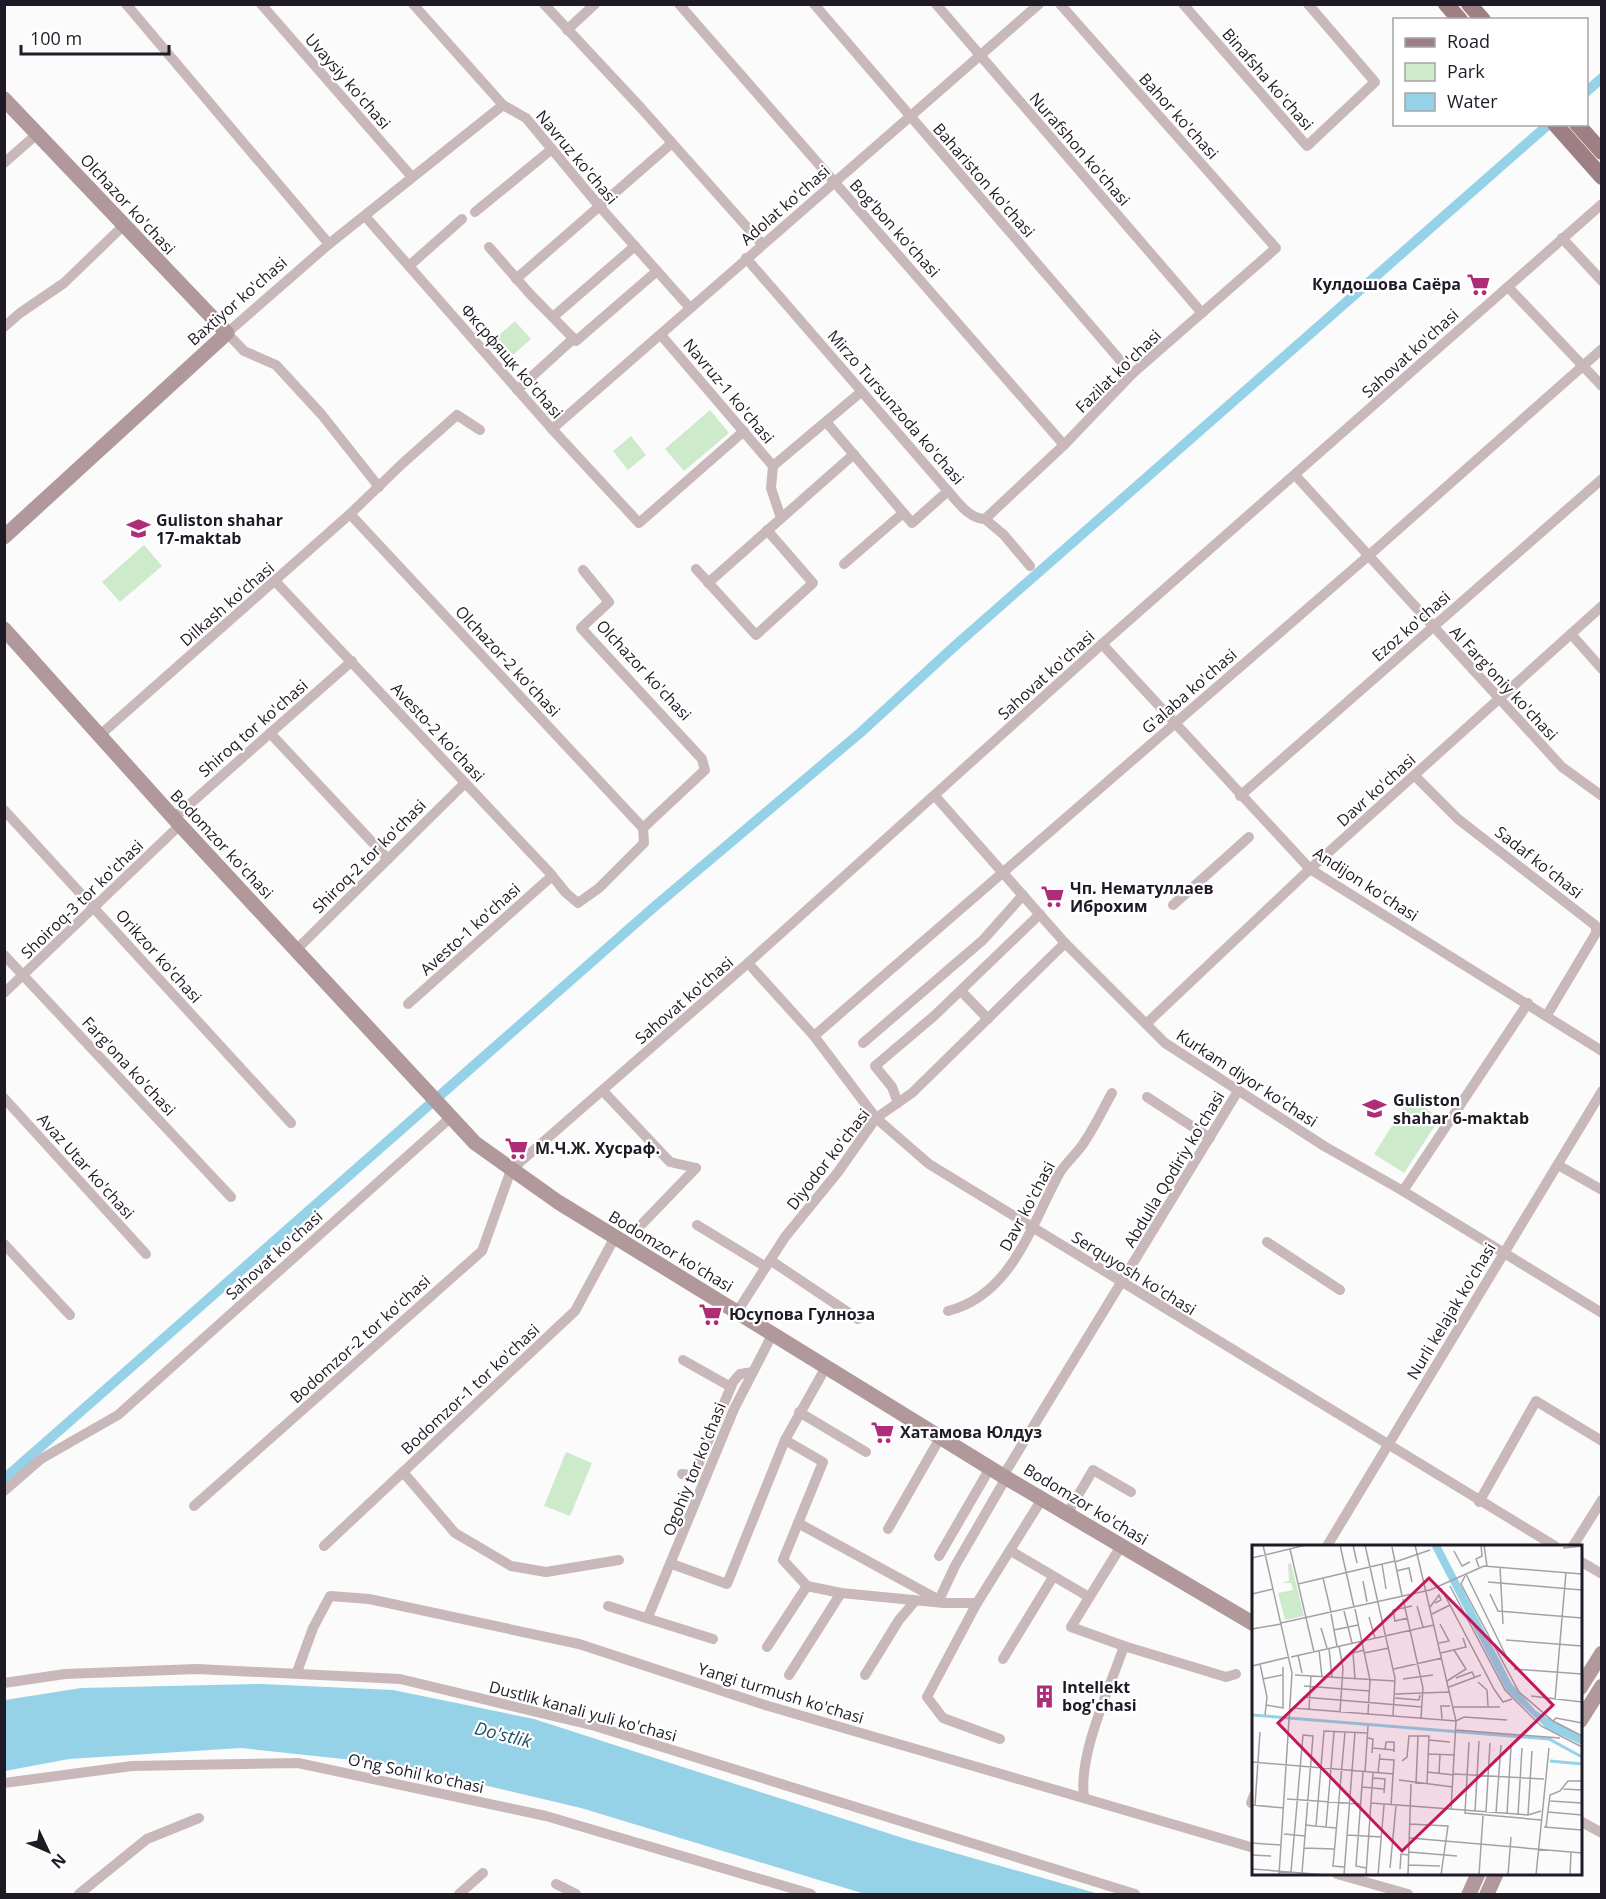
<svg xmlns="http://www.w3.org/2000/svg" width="1606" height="1899" font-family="'Open Sans',sans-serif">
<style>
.green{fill:#cdebcb}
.water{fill:#95d2e7}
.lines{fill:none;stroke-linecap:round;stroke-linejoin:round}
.canal{stroke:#95d2e7;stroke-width:10}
.street{stroke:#c9b8ba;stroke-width:10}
.secondary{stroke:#b0989b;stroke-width:15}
.primary{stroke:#9e8084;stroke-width:16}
.labels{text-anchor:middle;stroke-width:4.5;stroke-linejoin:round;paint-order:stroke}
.street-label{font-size:16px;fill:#1f1b26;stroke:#fff}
.poi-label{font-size:16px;font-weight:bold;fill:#1f1b26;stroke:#fff;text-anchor:start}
.water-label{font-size:18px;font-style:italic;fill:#1f5261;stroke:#fff}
.inset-river{fill:none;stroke:#95d2e7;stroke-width:3}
.inset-road{fill:none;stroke:#a3a1a6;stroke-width:1.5}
.view{fill:#c2185b;fill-opacity:0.15;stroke:#c2185b;stroke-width:3}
.inset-edge{fill:none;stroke:#1f1b26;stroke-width:3}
</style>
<rect width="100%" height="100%" fill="#fbfbfb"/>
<g class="green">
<polygon points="515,321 531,339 513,355 497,337"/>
<polygon points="710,410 729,433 684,471 665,449"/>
<polygon points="631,436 646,455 628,470 613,451"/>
<polygon points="144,545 162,566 120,602 102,582"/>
<polygon points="1410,1098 1440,1118 1404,1173 1374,1154"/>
<polygon points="566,1452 592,1463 570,1516 544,1506"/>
</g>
<polygon class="water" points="261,1684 393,1690 534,1719 906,1839 1099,1894 865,1894 581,1808 400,1765 241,1748 69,1759 5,1771 5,1700 81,1688"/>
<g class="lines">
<g class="canal">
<polyline points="1586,92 1602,78"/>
<polyline points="4,1479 654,907 860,733 957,644 1549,124"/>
</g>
<g class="street">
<polyline points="126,4 329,244"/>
<polyline points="261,4 412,177"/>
<polyline points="413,4 503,105 526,118 600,207 690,308"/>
<polyline points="544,4 641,108 762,244"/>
<polyline points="679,4 1064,445"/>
<polyline points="814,4 1132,374"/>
<polyline points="936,4 1202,313"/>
<polyline points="1183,4 1307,146 1375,82 1308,4"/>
<polyline points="567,30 595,4"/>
<polyline points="4,163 37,134"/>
<polyline points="475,212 552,149"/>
<polyline points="365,216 552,429 639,523 744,431"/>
<polyline points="1562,238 1602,281"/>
<polyline points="489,247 530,294 576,341 657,271"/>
<path d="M746,258L948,491C958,502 969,519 985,519L1004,535L1030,566"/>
<polyline points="409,266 462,219"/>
<polyline points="516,279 672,143"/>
<polyline points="1508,287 1602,386"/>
<polyline points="553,317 635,246"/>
<polyline points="4,327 20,313 64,283 123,226"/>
<polyline points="661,335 773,466"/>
<polyline points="517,390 574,338"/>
<polyline points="827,423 912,523 948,491"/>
<polyline points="552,429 1039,4"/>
<polyline points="1295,475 1562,767 1602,796"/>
<polyline points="379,487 322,415 276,365 244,351 227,333 329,244 503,105"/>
<polyline points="350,514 643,828"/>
<polyline points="781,518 771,488 773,466 861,392"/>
<polyline points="985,519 1064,445 1132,374 1276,248 1060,4"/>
<polyline points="844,564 903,513"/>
<polyline points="696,569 756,635 813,583 767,530"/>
<polyline points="583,570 609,602 581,628 702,759 705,770 643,828"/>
<polyline points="275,581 549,872 566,893 578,903 599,888 644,843 643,828"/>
<polyline points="708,583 854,454"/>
<polyline points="1571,634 1602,669"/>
<polyline points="1102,644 1310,869 1602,1051"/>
<polyline points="270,733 388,859"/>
<polyline points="100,735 350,514 403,463 457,415 480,430"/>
<polyline points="1415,776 1458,819 1596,926 1596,933 1547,1015"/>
<polyline points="935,796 1065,943 1165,1043 1324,1146 1403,1191 1602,1313"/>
<polyline points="1240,796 1602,479"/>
<polyline points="4,810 291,1123"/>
<polyline points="174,818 352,661"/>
<polyline points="1173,905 1249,837"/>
<polyline points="296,950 464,784"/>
<polyline points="4,955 231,1197"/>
<polyline points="748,963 814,1036 876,1118 929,1164 1555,1546"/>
<polyline points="961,991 988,1019"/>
<polyline points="4,993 180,825"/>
<polyline points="408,1004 552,876"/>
<polyline points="1146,1024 1310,869 1602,606"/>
<polyline points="814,1036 1367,557 1602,349"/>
<polyline points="863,1043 983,940 1023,895"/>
<polyline points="603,1091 670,1162 696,1168"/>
<polyline points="1147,1097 1210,1138"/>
<polyline points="4,1098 146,1254"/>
<polyline points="898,1103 892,1087 875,1066 934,1016 1040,914"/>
<polyline points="1558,1165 1602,1190"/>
<polyline points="1403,1191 1528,1003"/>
<polyline points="642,1224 696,1168"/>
<polyline points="697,1225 766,1267"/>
<polyline points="1267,1242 1340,1290"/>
<polyline points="4,1244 70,1315"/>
<polyline points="770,1260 858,1319"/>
<path d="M948,1311C1012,1295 1031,1225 1059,1174C1066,1162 1078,1153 1085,1141C1095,1126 1103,1109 1112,1093"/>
<polyline points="737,1312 785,1237 838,1172 876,1118 912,1093 1065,943"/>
<polyline points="683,1360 731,1387"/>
<polyline points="826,1367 785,1440 823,1462 783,1560 807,1586 841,1593 944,1603 977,1603"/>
<polyline points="799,1412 866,1452"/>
<polyline points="403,1472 455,1533 511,1566 546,1572 619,1560"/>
<polyline points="682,1474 690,1475 696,1470 733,1382 740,1374 753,1372"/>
<polyline points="1003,1476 1238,1091"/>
<polyline points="4,1491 41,1459 118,1415 450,1118"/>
<polyline points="1479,1502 1536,1401 1602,1441"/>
<polyline points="194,1506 482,1251 511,1170 748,963 1102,644 1602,204"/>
<polyline points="1067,1514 1093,1470 1131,1492"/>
<polyline points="798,1523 939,1600"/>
<polyline points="888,1529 940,1438"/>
<polyline points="324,1546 575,1311 615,1237"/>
<polyline points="1121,1546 1071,1627 1124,1646 1226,1677 1236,1674"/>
<polyline points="1327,1546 1602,1091"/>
<polyline points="1573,1546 1602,1500"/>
<polyline points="1011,1551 1089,1597"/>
<polyline points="939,1556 990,1468"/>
<polyline points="1580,1561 1602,1574"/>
<polyline points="672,1564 727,1584 785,1440"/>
<polyline points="939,1600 955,1566 1006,1478"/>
<polyline points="608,1606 713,1639"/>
<polyline points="648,1617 734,1409 772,1335"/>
<polyline points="767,1647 807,1586"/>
<polyline points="1003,1659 1053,1577"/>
<polyline points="297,1672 313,1628 330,1596 369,1599 579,1644 765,1705 1254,1848"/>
<polyline points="789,1675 841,1593"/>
<polyline points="865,1675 899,1620 915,1601"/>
<polyline points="4,1683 65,1674 197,1669 400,1679 595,1726 1135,1894"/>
<polyline points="1000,1739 943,1718 927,1697 977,1603 1042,1499"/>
<polyline points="4,1783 132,1766 298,1763 546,1816 811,1894"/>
<path d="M1084,1797C1078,1754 1110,1688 1124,1646"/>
<polyline points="1251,1803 1254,1795"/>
<polyline points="1580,1821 1602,1833"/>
<polyline points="1337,1874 1408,1894"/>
<polyline points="556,1884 576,1894"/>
<polyline points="79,1894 147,1839 199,1818"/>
<polyline points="459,1894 483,1873"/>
</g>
<g class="secondary">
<polyline points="4,99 227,333 4,537"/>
<polyline points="4,629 180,825 475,1143 558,1202 615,1237 1003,1476 1254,1624"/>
<polyline points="1580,1688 1602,1653"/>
<polyline points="1580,1721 1602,1686"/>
<polyline points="1469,1894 1478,1874"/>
<polyline points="1487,1894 1496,1874"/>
</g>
<g class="primary">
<polyline points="1446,4 1460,20"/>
<polyline points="1469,4 1483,20"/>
<polyline points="1555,124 1602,177"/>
<polyline points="1577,124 1602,152"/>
</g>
</g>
<defs>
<symbol id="supermarket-bare" viewBox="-9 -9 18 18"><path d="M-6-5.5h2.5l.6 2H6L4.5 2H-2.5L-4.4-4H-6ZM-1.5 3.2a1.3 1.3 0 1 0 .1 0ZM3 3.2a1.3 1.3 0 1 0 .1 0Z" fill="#ae2d78" stroke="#fff" stroke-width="2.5" paint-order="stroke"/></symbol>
<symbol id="school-bare" viewBox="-9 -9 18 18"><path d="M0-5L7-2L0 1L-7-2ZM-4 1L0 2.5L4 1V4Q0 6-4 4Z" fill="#ae2d78" stroke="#fff" stroke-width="2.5" paint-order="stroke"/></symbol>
<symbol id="building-bare" viewBox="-9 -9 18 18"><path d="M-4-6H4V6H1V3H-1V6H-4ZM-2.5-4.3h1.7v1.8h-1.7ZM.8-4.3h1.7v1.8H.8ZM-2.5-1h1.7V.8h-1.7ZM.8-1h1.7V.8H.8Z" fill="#ae2d78" stroke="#fff" stroke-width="2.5" paint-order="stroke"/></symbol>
</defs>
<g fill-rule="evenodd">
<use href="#supermarket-bare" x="1462" y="268" width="33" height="33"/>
<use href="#school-bare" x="122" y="512" width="33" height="33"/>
<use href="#supermarket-bare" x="1036" y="880" width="33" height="33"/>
<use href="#school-bare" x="1358" y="1092" width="33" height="33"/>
<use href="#supermarket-bare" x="500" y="1132" width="33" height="33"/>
<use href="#supermarket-bare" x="694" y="1298" width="33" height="33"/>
<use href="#supermarket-bare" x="866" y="1416" width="33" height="33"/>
<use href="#building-bare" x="1028" y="1680" width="33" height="33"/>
</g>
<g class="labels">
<g class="street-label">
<text transform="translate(1268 79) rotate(49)" y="6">Binafsha ko'chasi</text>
<text transform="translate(348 81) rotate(49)" y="6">Uvaysiy ko'chasi</text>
<text transform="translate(1179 116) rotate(48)" y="6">Bahor ko'chasi</text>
<text transform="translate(1080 149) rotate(49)" y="6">Nurafshon ko'chasi</text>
<text transform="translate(577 157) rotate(50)" y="6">Navruz ko'chasi</text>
<text transform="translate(984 180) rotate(49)" y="6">Bahariston ko'chasi</text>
<text transform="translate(128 204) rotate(47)" y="6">Olchazor ko'chasi</text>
<text transform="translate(785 205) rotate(-41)" y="6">Adolat ko'chasi</text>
<text transform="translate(895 228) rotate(48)" y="6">Bog'bon ko'chasi</text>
<text transform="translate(237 301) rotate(-41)" y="6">Baxtiyor ko'chasi</text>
<text transform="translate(1410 353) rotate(-42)" y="6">Sahovat ko'chasi</text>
<text transform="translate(512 361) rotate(49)" y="6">Фксрфящк ko'chasi</text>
<text transform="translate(1118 371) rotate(-44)" y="6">Fazilat ko'chasi</text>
<text transform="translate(729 391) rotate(50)" y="6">Navruz-1 ko'chasi</text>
<text transform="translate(896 407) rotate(49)" y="6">Mirzo Tursunzoda ko'chasi</text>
<text transform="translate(227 604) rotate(-41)" y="6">Dilkash ko'chasi</text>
<text transform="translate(1411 626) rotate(-41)" y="6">Ezoz ko'chasi</text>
<text transform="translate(508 661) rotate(47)" y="6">Olchazor-2 ko'chasi</text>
<text transform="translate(644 670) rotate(47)" y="6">Olchazor ko'chasi</text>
<text transform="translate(1046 675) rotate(-42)" y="6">Sahovat ko'chasi</text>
<text transform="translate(1504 683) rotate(47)" y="6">Al Farg'oniy ko'chasi</text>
<text transform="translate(1189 691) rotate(-41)" y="6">G'alaba ko'chasi</text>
<text transform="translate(253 728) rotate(-41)" y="6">Shiroq tor ko'chasi</text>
<text transform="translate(438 732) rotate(47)" y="6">Avesto-2 ko'chasi</text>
<text transform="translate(1376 790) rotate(-42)" y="6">Davr ko'chasi</text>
<text transform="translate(222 844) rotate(47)" y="6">Bodomzor ko'chasi</text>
<text transform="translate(369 856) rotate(-45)" y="6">Shiroq-2 tor ko'chasi</text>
<text transform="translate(1539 862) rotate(38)" y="6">Sadaf ko'chasi</text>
<text transform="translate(1366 884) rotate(33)" y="6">Andijon ko'chasi</text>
<text transform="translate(82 899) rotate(-44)" y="6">Shoiroq-3 tor ko'chasi</text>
<text transform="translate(470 929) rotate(-42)" y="6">Avesto-1 ko'chasi</text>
<text transform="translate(159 956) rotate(48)" y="6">Orikzor ko'chasi</text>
<text transform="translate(684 1000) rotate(-41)" y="6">Sahovat ko'chasi</text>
<text transform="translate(129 1066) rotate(47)" y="6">Farg'ona ko'chasi</text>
<text transform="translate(1247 1078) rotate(33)" y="6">Kurkam diyor ko'chasi</text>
<text transform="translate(828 1159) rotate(-52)" y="6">Diyodor ko'chasi</text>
<text transform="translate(86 1166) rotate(48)" y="6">Avaz Utar ko'chasi</text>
<text transform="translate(1174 1169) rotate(-59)" y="6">Abdulla Qodiriy ko'chasi</text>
<text transform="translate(1027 1206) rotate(-62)" y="6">Davr ko'chasi</text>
<text transform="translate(671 1251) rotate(31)" y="6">Bodomzor ko'chasi</text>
<text transform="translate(274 1255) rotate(-42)" y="6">Sahovat ko'chasi</text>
<text transform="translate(1134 1273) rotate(32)" y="6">Serquyosh ko'chasi</text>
<text transform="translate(1451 1311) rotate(-59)" y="6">Nurli kelajak ko'chasi</text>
<text transform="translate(360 1339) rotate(-42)" y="6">Bodomzor-2 tor ko'chasi</text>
<text transform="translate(470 1389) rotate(-43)" y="6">Bodomzor-1 tor ko'chasi</text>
<text transform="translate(694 1469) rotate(-68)" y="6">Ogohiy tor ko'chasi</text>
<text transform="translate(1086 1504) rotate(31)" y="6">Bodomzor ko'chasi</text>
<text transform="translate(781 1693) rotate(17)" y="6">Yangi turmush ko'chasi</text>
<text transform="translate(583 1711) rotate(15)" y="6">Dustlik kanali yuli ko'chasi</text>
<text transform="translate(416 1773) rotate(12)" y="6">O'ng Sohil ko'chasi</text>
</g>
<g class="poi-label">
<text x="1461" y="290" text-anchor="end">Кулдошова Саёра</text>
<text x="156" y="526">Guliston shahar<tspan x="156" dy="18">17-maktab</tspan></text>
<text x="1070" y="894">Чп. Нематуллаев<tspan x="1070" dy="18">Иброхим</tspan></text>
<text x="1393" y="1106">Guliston<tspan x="1393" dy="18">shahar 6-maktab</tspan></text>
<text x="535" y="1154">М.Ч.Ж. Хусраф.</text>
<text x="729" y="1320">Юсупова Гулноза</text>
<text x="900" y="1438">Хатамова Юлдуз</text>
<text x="1062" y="1693">Intellekt<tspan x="1062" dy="18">bog'chasi</tspan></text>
</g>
<g class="water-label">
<text transform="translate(503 1735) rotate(14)" y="6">Do'stlik</text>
</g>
</g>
<g transform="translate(1252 1545)">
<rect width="330" height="330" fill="#fbfbfb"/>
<path d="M39,18L52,71L33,75L26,48L41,45L39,38H30L37,36L36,19Z" fill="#cdebcb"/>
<path d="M179,0H188L260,139L284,166L330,192V200L294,183L254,145Z" fill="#95d2e7"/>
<path class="inset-river" d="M0,170L297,194L330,212M298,216L330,219"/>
<path class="inset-road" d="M11,0L40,128L27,330M88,0L102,62M101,0L105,18M113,0L143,133L141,171M163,0L204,176L199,265M232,0L235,21M140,2L150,51M311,3L330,1M38,4L62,107M202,6L210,21L218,17M0,13L54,0M143,17L178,5M130,19L134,44M227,22L224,14L230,11L229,0M248,22L251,79M144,26L157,23L160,37M214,29L257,117M213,31L209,39L267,147L301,176L330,191M71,33L79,67M111,36L115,57M236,37L330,45M46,39L143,16M198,41L253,145L289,181L330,202M189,43L242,144L251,157L260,154M0,49L21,44M238,49L246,66L330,73M151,54L171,143L169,173M165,61L171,82M178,62L187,50L189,55L183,58M103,64L118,135L116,169M92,66L100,98M79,69L85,101M180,69L198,60M117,72L123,93M156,73L143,76L141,65L160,61M29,78L178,45L232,21L330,29M69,83L75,103M0,84L29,79M82,85L106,80M254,95L330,101M187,98L197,96L188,79M87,101L91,123L88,167M77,103L80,133M67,105L70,132M112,108L137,103M189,108L214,102L211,93M46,110L50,128M39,112L182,80M8,119L15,152L13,170M0,121L37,112M31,122V162M142,124L190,113M262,124L330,129M43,130L143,136M204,133L220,127L223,133M11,134L30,130M103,134L101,108L112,105M151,134L181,130M195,136L214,124L202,105M226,137L235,145L236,161M52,141L118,146M197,142L229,130M143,149L198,147M279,151L330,157M51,152L170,162M143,153L167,155L168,150M303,155L314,27M14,160L32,163M201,162H248M41,163L204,176L212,172L255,175M57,164L59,131M190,174L189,161H198M301,176L304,173L330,178M204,185L308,193M116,193L121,194L120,208M177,195L198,197M217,197L213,268L289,275M120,203L142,205M133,205L134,197H142V207M176,209L203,210M127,214L142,215L139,261M150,216L155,212L157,191H177L175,240M0,217L142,229M111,227L104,321L114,323M113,227L116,181M175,227L202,230M126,228L128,209M187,228L188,209M202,229L292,234M121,233L133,234L132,248M147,235L201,242M164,239L166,191M110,242L132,244M311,244L330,245M35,254L109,259M298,256L330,258M119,258L276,270L289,266M0,260L32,263M3,260L8,187M223,267L227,196M234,267L238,198M296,267L330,270M244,268L249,200M255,269L259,202M266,270L270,203M276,270L280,206M158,279L196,281L189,330M53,280L84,283M64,281L72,186L115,188M74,282L82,187M292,282L330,285M294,282L298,250L308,246L316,236H330M32,289L53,291M95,290L130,292M158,293L330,308M0,298L29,300M52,303L82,304M157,307L205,311M0,310L19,311M156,320L188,321M92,322L81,321L93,187M138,323L144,261M0,324L75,330M148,324L149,309L157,310M39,327L51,190L61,191L50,328M92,330L103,187M114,330L121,228M126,330L132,260M156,330L159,239M227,330L231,271M256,330L259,292M284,330L297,203M318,330L319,307"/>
<path class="view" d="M177,33L301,160L150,306L26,178Z"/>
<rect width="330" height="330" class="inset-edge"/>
</g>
<rect width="1606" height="1899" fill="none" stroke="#1f1b26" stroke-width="12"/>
<rect x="1393" y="18" width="195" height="108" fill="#ffffff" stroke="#a5a4a8" stroke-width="1.5"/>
<rect x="1405" y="38" width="30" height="9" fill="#9e8084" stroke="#a5a4a8" stroke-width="1.5"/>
<text x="1447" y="48" font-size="18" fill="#1f1b26">Road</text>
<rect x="1405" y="63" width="30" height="18" fill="#cdebcb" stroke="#a5a4a8" stroke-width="1.5"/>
<text x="1447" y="78" font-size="18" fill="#1f1b26">Park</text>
<rect x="1405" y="93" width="30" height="18" fill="#95d2e7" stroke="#a5a4a8" stroke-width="1.5"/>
<text x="1447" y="108" font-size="18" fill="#1f1b26">Water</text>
<g transform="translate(48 1851) rotate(134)" stroke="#ffffff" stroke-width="4.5" paint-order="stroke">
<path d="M0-4.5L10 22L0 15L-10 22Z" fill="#1f1b26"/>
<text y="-9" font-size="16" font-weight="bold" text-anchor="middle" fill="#1f1b26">N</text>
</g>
<path d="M21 45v9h148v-9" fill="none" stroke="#1f1b26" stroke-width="3"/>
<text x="30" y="45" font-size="18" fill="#1f1b26" stroke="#ffffff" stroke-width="4.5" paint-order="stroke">100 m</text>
</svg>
